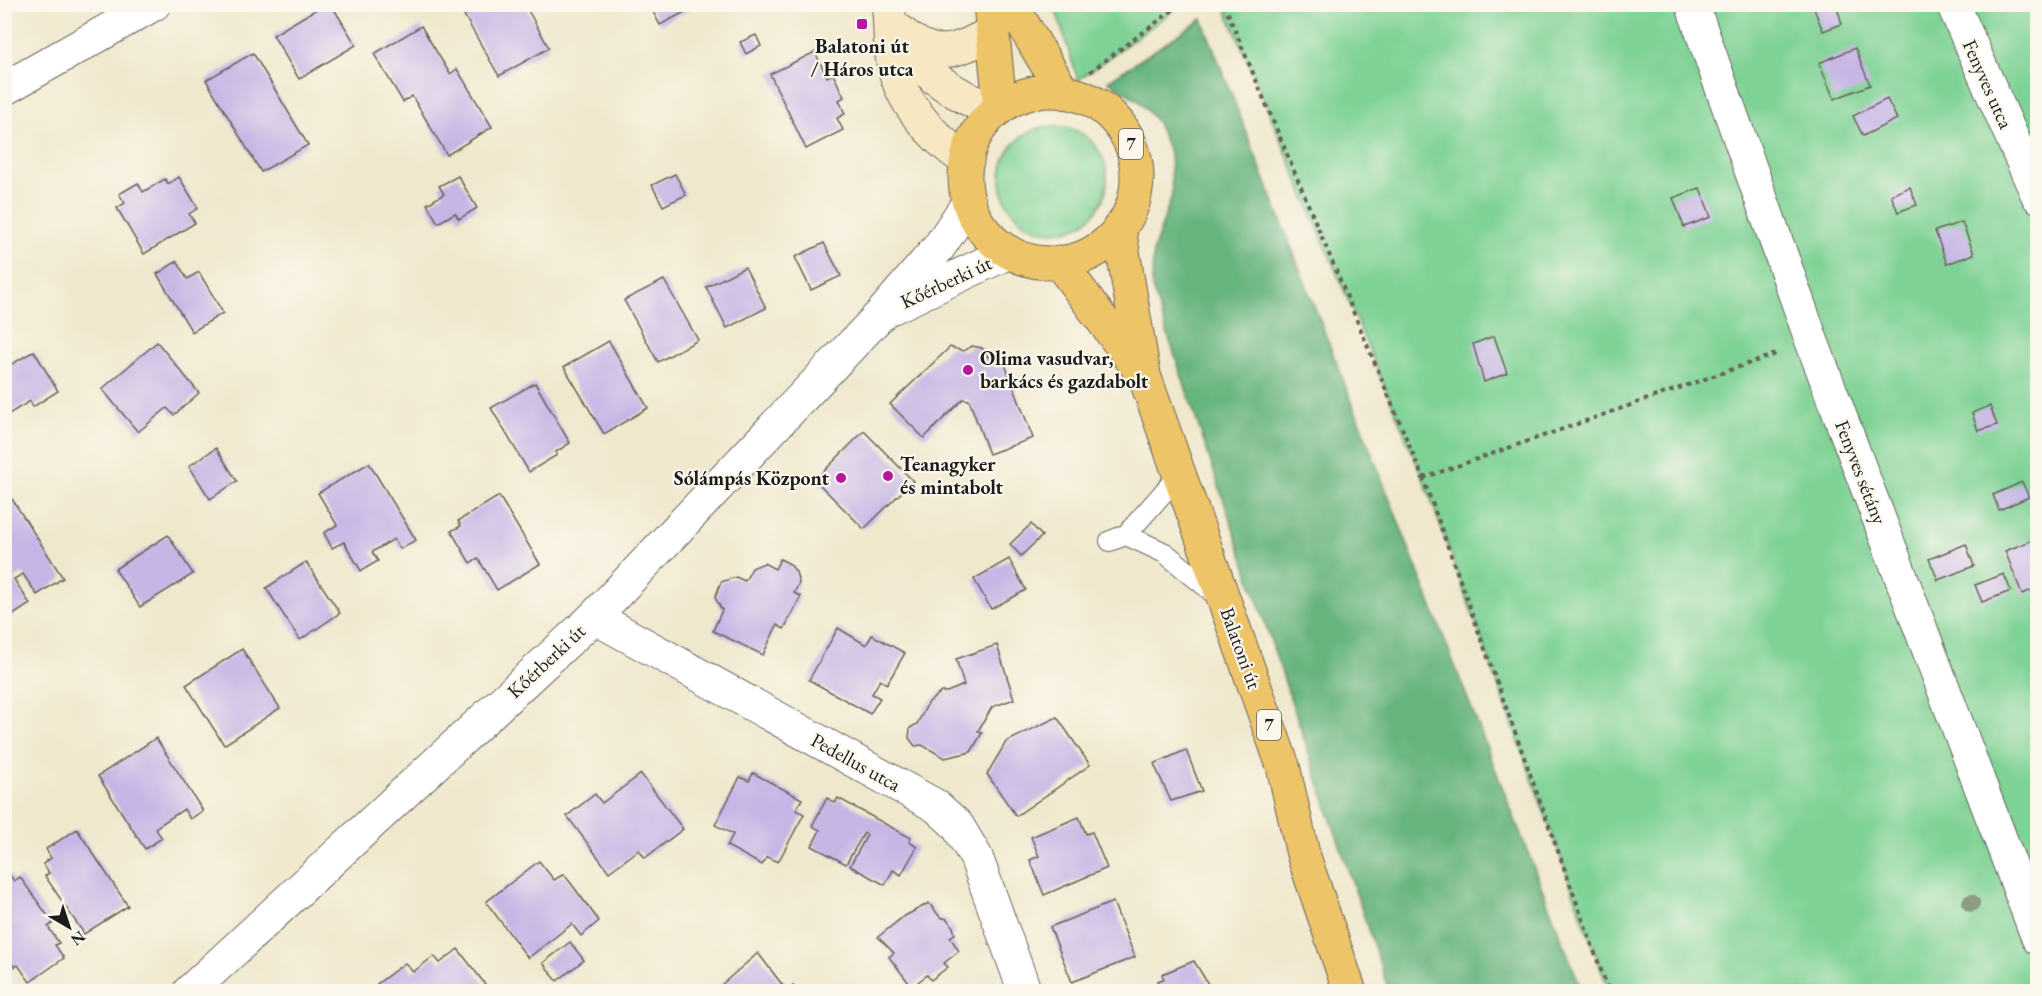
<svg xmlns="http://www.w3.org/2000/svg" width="2042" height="996" font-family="'EB Garamond',serif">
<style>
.green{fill:#7ed295;stroke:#4d7758;stroke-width:1.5}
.forest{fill:#66b47e;stroke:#41684d;stroke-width:1.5}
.building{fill:#c6b5e5}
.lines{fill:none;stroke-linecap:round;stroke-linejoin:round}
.lane-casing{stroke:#66635a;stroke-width:22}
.street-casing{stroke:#66635a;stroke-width:35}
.secondary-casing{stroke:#66635a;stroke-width:35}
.primary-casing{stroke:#66635a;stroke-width:35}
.path{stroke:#66635a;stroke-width:4;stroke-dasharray:4.5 4.5;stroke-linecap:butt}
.lane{stroke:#fff;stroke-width:20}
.street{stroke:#fff;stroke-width:33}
.secondary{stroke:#f8e7c3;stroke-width:33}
.primary{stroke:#eec469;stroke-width:33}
.tree{fill:#8e9b83}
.poi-dot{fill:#b5179e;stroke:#fbf7ec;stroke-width:2}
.labels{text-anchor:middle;stroke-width:4.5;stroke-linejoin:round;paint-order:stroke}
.shield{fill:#fbf7ec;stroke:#5f5e5a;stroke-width:1.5}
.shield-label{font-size:18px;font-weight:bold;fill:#1c1c1c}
.poi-label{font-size:20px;font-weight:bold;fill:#1c1c1c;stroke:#fbf7ec;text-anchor:start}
.street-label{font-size:20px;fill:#1c1c1c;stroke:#fbf7ec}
</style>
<rect width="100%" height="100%" fill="#fbf7ec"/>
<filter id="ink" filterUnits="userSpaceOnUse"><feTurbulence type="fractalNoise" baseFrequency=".0167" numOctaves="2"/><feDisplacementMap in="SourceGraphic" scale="12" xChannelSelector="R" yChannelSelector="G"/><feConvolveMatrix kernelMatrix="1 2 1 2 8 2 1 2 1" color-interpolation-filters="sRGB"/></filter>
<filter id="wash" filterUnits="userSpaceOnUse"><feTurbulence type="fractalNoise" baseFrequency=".008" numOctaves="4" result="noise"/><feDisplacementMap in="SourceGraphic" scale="24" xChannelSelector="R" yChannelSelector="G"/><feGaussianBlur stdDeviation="1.35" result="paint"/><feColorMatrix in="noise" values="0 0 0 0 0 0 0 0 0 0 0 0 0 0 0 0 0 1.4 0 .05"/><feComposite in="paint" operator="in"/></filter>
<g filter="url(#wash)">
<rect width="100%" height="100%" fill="#f0e8cd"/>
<g class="green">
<polygon points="1054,4 1181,5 1078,80"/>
<polygon points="1224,5 2037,5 2037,991 1609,991 1423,478"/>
<circle cx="1054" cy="179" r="53"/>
</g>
<polygon class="forest" points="1202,19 1582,991 1389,991 1152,288 1153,252 1172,195 1170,153 1156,121 1139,101 1108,81"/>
<g id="blocks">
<g class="building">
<polygon points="325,4 331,4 356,45 299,79 273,35"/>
<polygon points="649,4 700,4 660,25"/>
<polygon points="1097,4 1122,4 1122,5 1099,12"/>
<polygon points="1828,4 1836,4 1842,24 1823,31 1814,9"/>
<polygon points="483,5 525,5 549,48 499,76 464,15"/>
<polygon points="421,26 450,74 457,69 492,127 447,155 412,96 403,102 374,54"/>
<polygon points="756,35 761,46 746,54 740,42"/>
<polygon points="1855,48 1870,85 1834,99 1819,63"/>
<polygon points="815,52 827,77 833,74 844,97 839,100 845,114 837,118 843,130 806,149 770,74"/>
<polygon points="253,53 308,145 261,172 206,80"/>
<polygon points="1887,99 1897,119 1863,136 1853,116"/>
<polygon points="675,174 686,195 663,206 652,185"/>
<polygon points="458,176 477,208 459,219 455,213 438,223 427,204 444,194 439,186"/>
<polygon points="179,177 198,208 189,214 195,223 144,254 117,208 125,203 119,194 138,183 143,192 165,179 168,184"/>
<polygon points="1910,187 1917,205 1898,212 1891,195"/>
<polygon points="1700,188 1711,217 1684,227 1673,198"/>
<polygon points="1962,222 1974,254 1947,264 1935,231"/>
<polygon points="824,243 841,276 811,290 795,257"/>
<polygon points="177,261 187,279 199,272 223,313 192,332 157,274"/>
<polygon points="745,267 766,308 727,328 706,287"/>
<polygon points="664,280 698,340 658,362 624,300"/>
<polygon points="1494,336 1507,373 1484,382 1473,344"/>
<polygon points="609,341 648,408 604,434 564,367"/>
<polygon points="157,342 199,393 174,415 167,408 138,432 102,389"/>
<polygon points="972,346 982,348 988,357 1003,359 1033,438 989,454 969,400 963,399 924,438 890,404 950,347 963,351"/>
<polygon points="34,351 58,391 33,407 30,401 4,417 4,378 9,376 5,368"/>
<polygon points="535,383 570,443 556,452 557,455 529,472 491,408"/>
<polygon points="1990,406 1997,425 1978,431 1972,413"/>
<polygon points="864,431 913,481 864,529 815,480"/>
<polygon points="216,448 237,481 210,499 189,466"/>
<polygon points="369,463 416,540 400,549 394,539 372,552 378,561 361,571 344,542 332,548 324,533 337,525 318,493"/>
<polygon points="2022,482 2029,497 1999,510 1993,495"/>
<polygon points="499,496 540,564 497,590 478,558 470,563 451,531 461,526 458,521"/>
<polygon points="12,499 63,578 37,595 23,574 14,579 30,604 7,619 4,615 4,504"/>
<polygon points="1031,524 1042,536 1021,556 1010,544"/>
<polygon points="168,535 193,574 140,607 115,569"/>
<polygon points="2038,538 2038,588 2022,594 2005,551"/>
<polygon points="1966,544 1974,566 1938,580 1929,559"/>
<polygon points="780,559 790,564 796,572 799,583 794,593 801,596 784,629 777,625 763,655 713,631 722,610 715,598 721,582 736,577 745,581 752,568 764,563 775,569"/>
<polygon points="1009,559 1026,590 991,609 974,579"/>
<polygon points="306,562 340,613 300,640 266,588"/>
<polygon points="2004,574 2011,591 1982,602 1975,585"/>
<polygon points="838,628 866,645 872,635 905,653 887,684 880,680 872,694 880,698 870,714 809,680"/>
<polygon points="997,645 1014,699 992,707 978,731 982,733 971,752 945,758 922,745 915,746 909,738 910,728 917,724 928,703 941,692 947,692 964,685 956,659"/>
<polygon points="242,649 280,708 224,745 186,685"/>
<polygon points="1057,717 1090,765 1016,816 987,774 1006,742"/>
<polygon points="156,738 203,811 190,819 184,809 155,828 162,838 145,849 98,776"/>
<polygon points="1186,750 1202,791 1171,801 1154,764"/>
<polygon points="753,773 802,799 796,810 804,814 778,862 767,857 762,865 727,846 733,834 715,825 740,777 749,781"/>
<polygon points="641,774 683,829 645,858 639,850 609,872 567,816 595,794 602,803"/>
<polygon points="827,798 835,803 838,798 911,838 909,842 917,847 901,875 893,870 885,885 850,866 867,835 864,833 846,864 812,846 820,830 812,826"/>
<polygon points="1079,817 1086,834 1092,832 1107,868 1044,895 1030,860 1039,856 1031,837"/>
<polygon points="77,829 128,906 84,934 45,876 49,873 43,864 51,858 46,849"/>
<polygon points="539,861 554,880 564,874 599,921 581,936 572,924 528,958 486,902"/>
<polygon points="4,867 14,881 20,877 53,923 48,927 59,943 55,945 64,958 30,982 18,965 15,967 4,954"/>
<polygon points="1113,902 1135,957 1072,982 1050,927"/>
<polygon points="929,903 940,917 947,919 953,927 955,934 950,937 959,951 944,963 948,967 931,980 927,975 912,987 889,957 894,953 878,937 903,917"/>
<polygon points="570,942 584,960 557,981 543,963"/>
<polygon points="458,949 491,992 382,992 377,984 405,963 413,972 434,956 440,963"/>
<polygon points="758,953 787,991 793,985 798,992 713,992"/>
<polygon points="1194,961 1213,992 1160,992 1157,981 1164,979 1162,974"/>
</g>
</g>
</g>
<g filter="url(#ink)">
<use href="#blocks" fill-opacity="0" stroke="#66635a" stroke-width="1.5"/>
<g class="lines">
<defs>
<g id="lane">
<polyline points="1126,535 1165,553 1220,598"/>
<polyline points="1110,541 1126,535 1178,476"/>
</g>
<g id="street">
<polyline points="1692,4 1812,342 2038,938"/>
<polyline points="1953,4 2038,196"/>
<polyline points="4,89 154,4"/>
<polyline points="893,307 1009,252"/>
<polyline points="594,617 936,806 957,825 976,857 1025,992"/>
<polyline points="189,992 594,617 883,312 939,247 969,202"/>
</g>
<g id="secondary">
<path d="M888,4C891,22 889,39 892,56C898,100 931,137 967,161"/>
<path d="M892,25C918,73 946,88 993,112"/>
<path d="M900,31C935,62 956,52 993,32"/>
</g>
<g id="primary">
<polyline points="990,4 1000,106"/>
<polyline points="1011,4 1063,92"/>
<circle cx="1051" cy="177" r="86"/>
<polyline points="1119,228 1144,375 1283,766 1303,854 1350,992"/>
<polyline points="1059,262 1139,369"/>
</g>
</defs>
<use href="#lane" class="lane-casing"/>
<use href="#street" class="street-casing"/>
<use href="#secondary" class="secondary-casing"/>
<use href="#primary" class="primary-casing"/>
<g class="path">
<polyline points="1224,4 1423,478 1609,992"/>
<polyline points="1090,72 1181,4"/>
<polyline points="1423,478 1779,353"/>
</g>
<use href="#lane" class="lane"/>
<use href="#street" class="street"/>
<use href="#secondary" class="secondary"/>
<use href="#primary" class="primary"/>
</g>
<circle class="tree" cx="1971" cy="903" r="9"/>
</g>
<g class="poi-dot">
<rect x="856" y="18" width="12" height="12" rx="3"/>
<circle cx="968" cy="370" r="6"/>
<circle cx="888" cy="476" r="6"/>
<circle cx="841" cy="478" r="6"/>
</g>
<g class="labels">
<g class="shield">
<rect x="1119" y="129" width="24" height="30" rx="4.5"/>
<rect x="1257" y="710" width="24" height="30" rx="4.5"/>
</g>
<g class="shield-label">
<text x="1131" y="150">7</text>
<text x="1269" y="731">7</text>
</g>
<g class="poi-label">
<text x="862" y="53" text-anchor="middle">Balatoni út<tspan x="862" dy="23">/ Háros utca</tspan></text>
<text x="980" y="365">Olima vasudvar,<tspan x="980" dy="23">barkács és gazdabolt</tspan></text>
<text x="900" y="471">Teanagyker<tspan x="900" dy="23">és mintabolt</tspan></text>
<text x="829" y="485" text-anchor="end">Sólámpás Központ</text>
</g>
<g class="street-label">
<text transform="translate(1988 84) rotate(66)" y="7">Fenyves utca</text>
<text transform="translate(946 282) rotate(-25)" y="7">Kőérberki út</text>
<text transform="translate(1861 472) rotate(69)" y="7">Fenyves sétány</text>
<text transform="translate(1241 648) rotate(70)" y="7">Balatoni út</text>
<text transform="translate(546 661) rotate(-43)" y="7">Kőérberki út</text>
<text transform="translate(856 762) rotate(29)" y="7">Pedellus utca</text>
</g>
</g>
<rect width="2042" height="996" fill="none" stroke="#fbf7ec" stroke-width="24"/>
<g transform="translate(69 927) rotate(141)" stroke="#fbf7ec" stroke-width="4.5" paint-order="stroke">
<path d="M0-4.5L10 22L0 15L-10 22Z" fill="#1c1c1c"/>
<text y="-9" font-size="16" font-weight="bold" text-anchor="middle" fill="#1c1c1c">N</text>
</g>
</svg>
